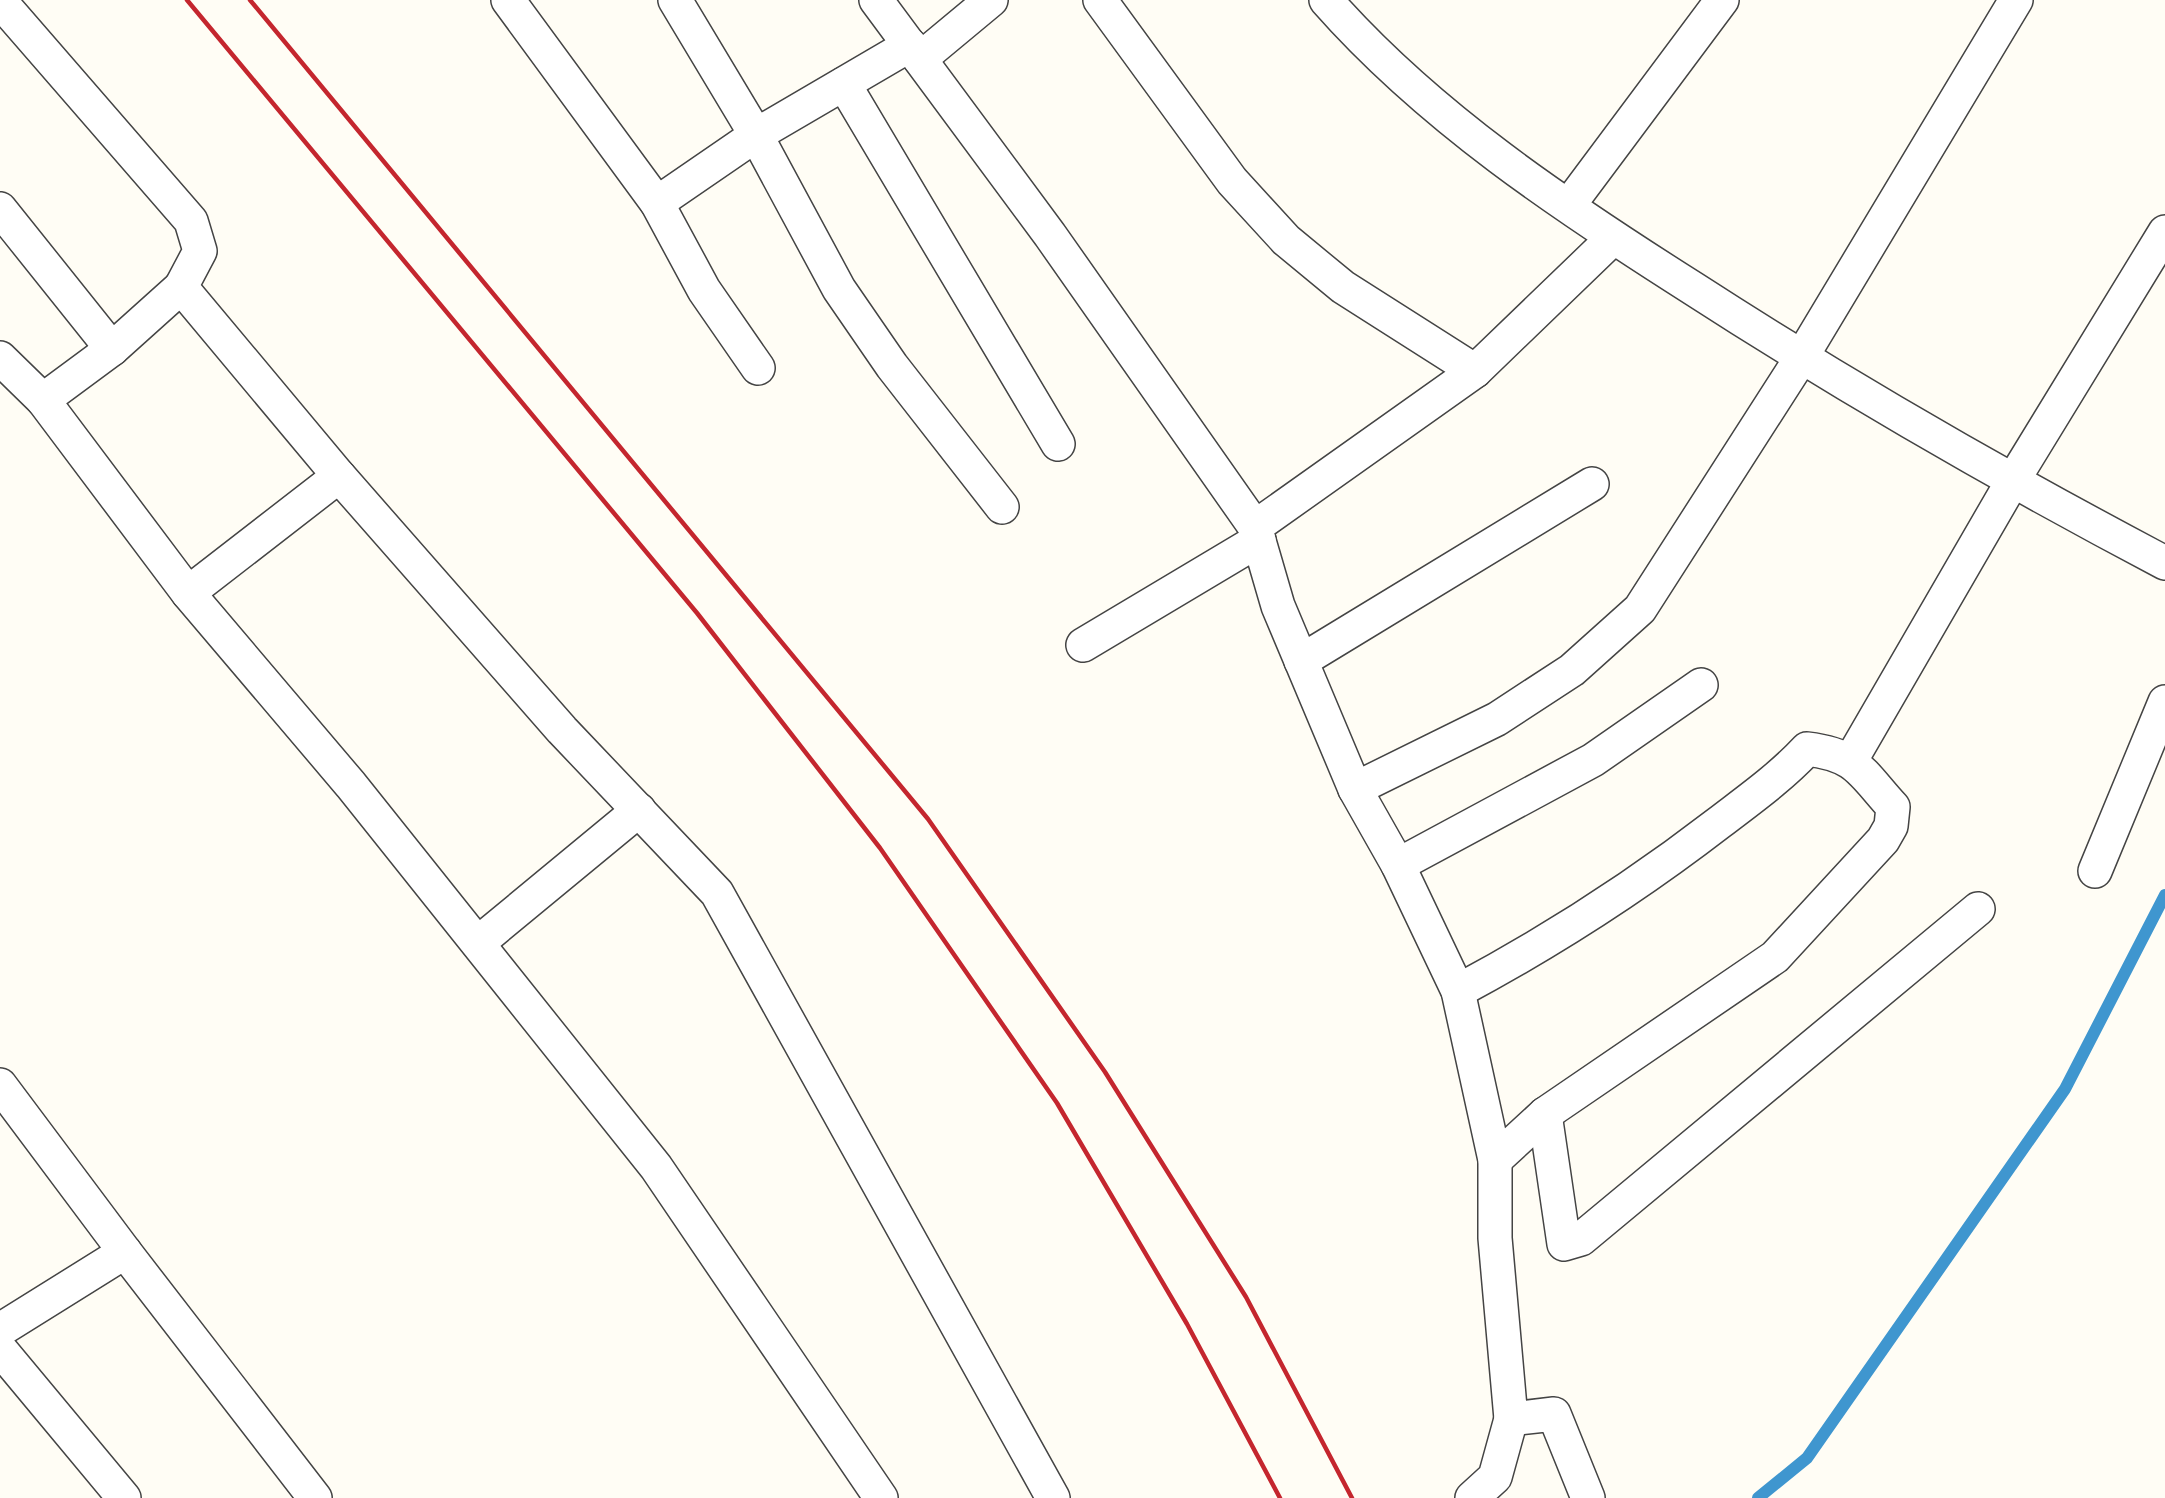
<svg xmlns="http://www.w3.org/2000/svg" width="2165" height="1498" font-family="Georgia,serif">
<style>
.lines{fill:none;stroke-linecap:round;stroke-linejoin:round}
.stream{stroke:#3f96cf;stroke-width:12}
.minor-casing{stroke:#444;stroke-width:36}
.minor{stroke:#fff;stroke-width:33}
.rail{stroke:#c4262e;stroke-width:4.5}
</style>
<rect width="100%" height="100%" fill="#fffdf5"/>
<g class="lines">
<polyline class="stream" points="1758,1498 1807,1458 2065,1089 2165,895"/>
<defs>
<g id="minor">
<polyline points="508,0 657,203 704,290 758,368"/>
<polyline points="675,0 756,135 839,289 892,366 1002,507"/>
<polyline points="876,0 1050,235 1255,527 1278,606 1355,789 1398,865 1458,991 1495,1160 1495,1238 1511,1419 1554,1414 1588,1498"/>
<polyline points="1100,0 1232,181 1286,240 1343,287 1475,371"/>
<path d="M1326,0C1429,117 1563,206 1694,289C1847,388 2004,478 2165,563"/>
<polyline points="0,1 191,221 200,251 181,287 339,476 562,730 717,893 1053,1498"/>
<polyline points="920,59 991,0"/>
<polyline points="844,84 1058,444"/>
<polyline points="657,203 756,135 910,45"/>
<polyline points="1569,205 1722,0"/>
<polyline points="0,209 112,349"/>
<polyline points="0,358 43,400 112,349 181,287"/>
<polyline points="43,400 188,593 351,785 656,1167 881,1498"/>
<polyline points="1255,527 1475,371 1613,238"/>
<polyline points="188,593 339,476"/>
<polyline points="1083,645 1259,540"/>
<polyline points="1301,661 1592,484"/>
<polyline points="1851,760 2012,482 2165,232"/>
<polyline points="1355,789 1497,719 1572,670 1640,609 1801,358 2016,0"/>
<polyline points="1398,865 1593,760 1701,685"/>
<polyline points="2095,871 2165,702"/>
<polyline points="478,943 639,810"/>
<path d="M1458,991C1550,942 1637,886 1720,822C1750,799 1781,777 1807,749C1857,755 1861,772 1893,807L1891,826L1883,840L1775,957L1545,1114L1495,1160"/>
<polyline points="0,1085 125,1252 315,1498"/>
<polyline points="1545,1114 1564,1244 1581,1239 1978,909"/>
<polyline points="0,1330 125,1252"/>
<polyline points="0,1349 124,1498"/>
<polyline points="1472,1498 1495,1477 1511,1419"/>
</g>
</defs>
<use href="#minor" class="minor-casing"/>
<use href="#minor" class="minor"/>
<g class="rail">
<polyline points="187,0 697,613 880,848 1057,1103 1187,1324 1280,1498"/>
<polyline points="250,0 928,819 1105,1072 1246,1297 1352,1498"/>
</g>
</g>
</svg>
